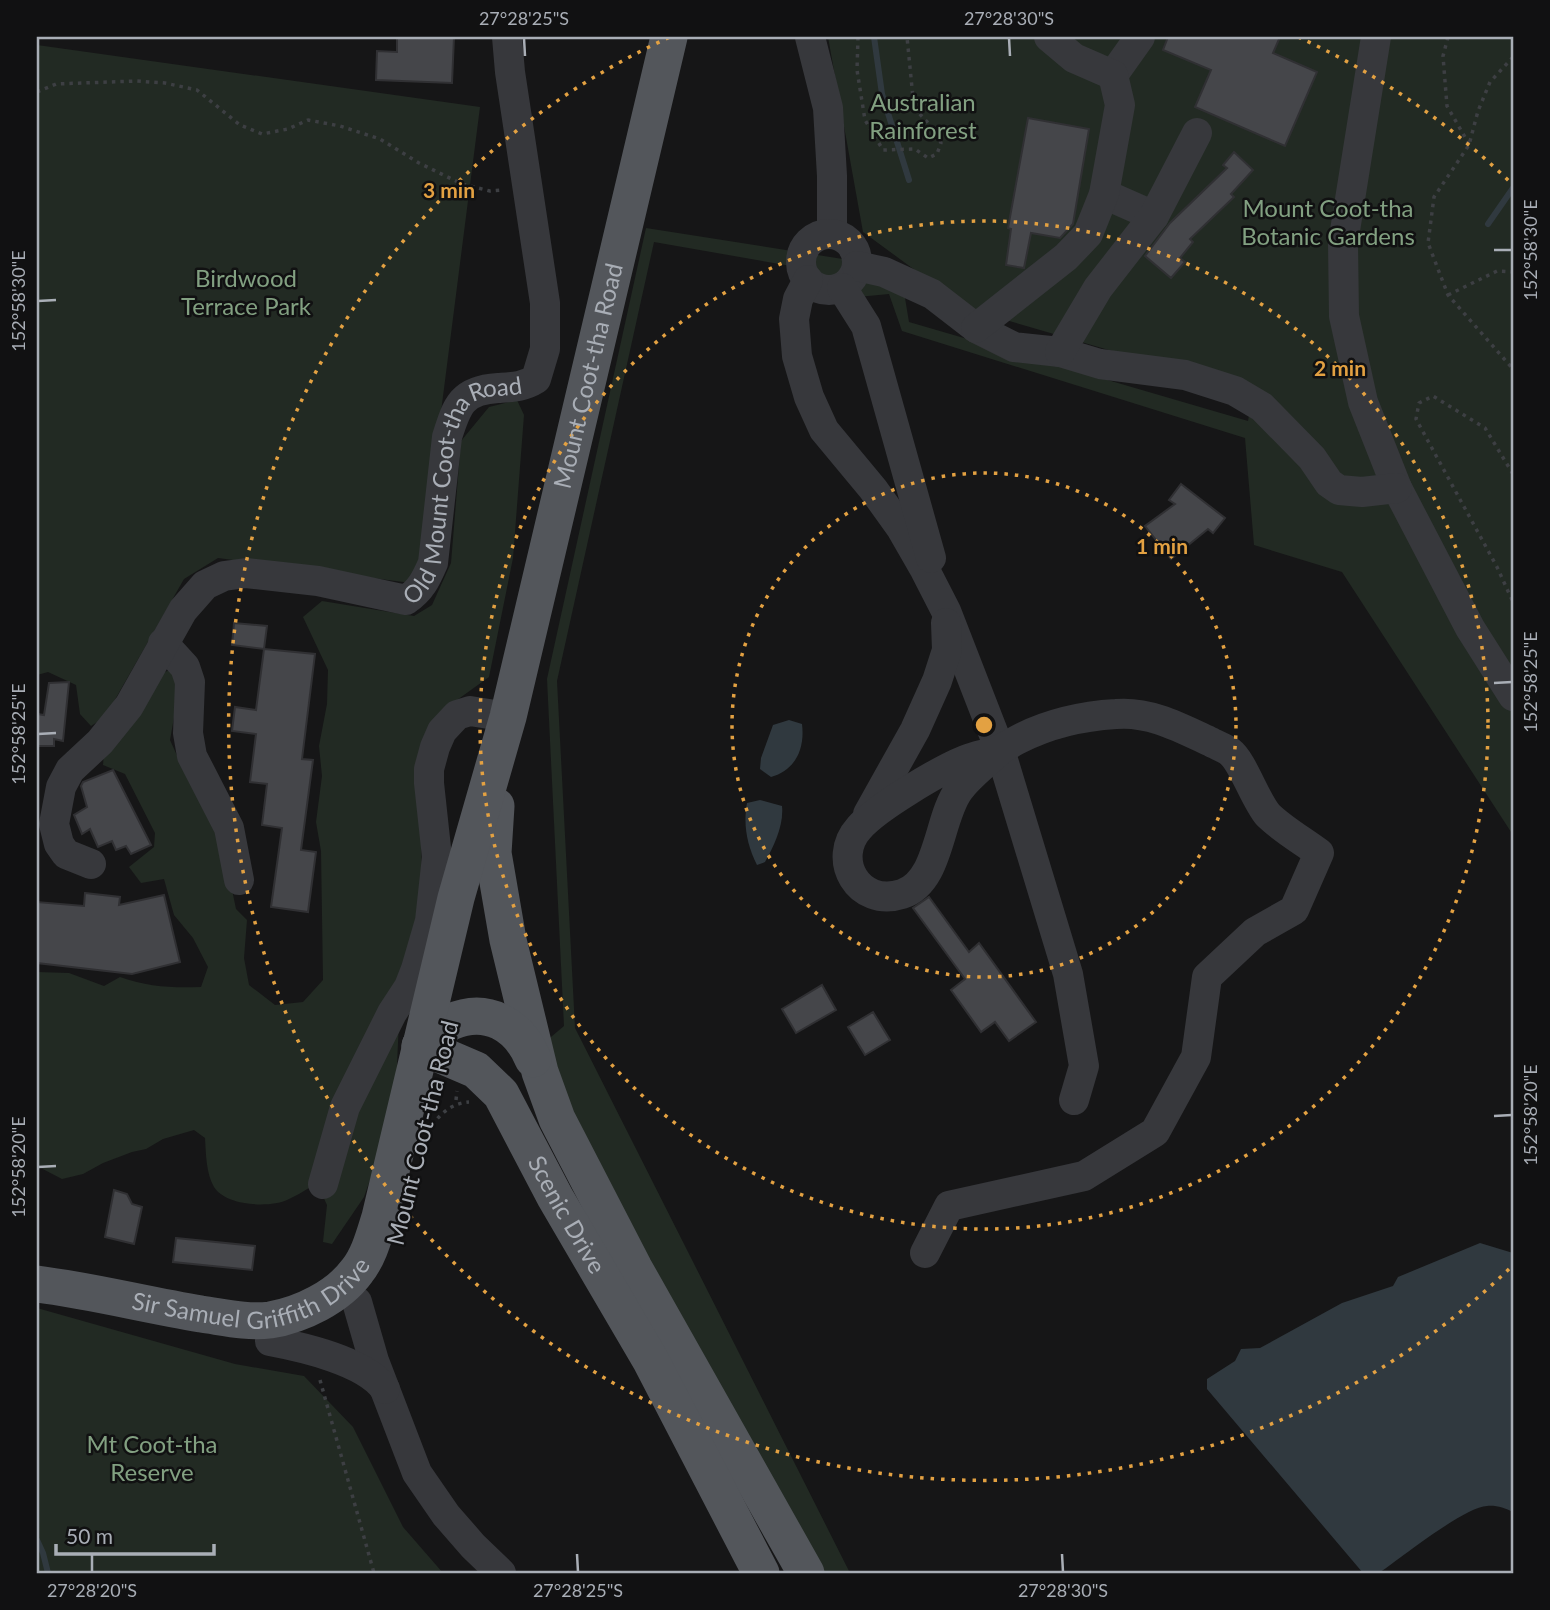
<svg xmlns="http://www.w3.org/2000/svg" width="1550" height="1610" font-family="Lato,sans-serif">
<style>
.green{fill:#222a23}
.water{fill:#30393f}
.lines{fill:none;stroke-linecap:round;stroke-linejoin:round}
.stream{stroke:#30393f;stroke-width:6}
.building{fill:#45464a;stroke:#303033;stroke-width:2}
.path{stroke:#3d3f43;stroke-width:3.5;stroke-dasharray:3.5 5;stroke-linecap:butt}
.minor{stroke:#37383c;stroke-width:30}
.major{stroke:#53565b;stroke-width:37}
.ticks{fill:none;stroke:#a9aeb6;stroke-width:2.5}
.ring{fill:none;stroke:#e3a142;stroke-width:3.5;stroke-dasharray:3.5 7}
.labels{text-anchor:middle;stroke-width:5;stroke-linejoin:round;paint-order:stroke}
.park-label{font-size:24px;fill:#82a081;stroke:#111112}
.street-label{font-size:24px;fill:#a9aeb6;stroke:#111112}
.centre{fill:#e3a142;stroke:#111112;stroke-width:3.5}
.ring-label{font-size:21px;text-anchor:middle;font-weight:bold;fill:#e3a142;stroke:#111112;stroke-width:5;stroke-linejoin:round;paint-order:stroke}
.neatline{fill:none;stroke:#a9aeb6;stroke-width:2.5}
.ticks-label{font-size:18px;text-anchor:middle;fill:#a9aeb6}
</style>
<rect width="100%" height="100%" fill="#161617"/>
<g class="green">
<polygon points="828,37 1513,37 1513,835 1342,572 1254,545 1245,438 902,331 889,294 816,301 801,289 791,266 654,242 557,681 575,1028 850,1573 822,1573 598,1172 545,1042 564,1026 547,679 646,228 900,268 909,322 1248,421 1253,392 968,309 863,232"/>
<polygon points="37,45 480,107 419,584 218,558 184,579 105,717 91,726 80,714 76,685 48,672 37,675"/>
<path d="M517,400L524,415L513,558L489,677L457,700L420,812L422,868L418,936L399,1021L395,1109L364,1197L332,1244L323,1242L327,1205L320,1190L312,1186C304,1191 296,1196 287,1200C269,1208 226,1206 214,1187C206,1173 206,1154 205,1138L194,1130L163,1139L146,1149L132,1152L103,1163L83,1174L62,1179L37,1166V972L69,973L104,986L120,977C148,987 172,988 201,987L208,967L193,938L174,915L164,879L141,883L129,867L154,847L155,833L125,774L103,765L104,753L152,679L171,669L181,678L170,740L189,782L205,804L225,856L236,909L247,920L244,958L249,985L275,1005L303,1002L323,980L321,851L316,822L322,776L319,746L327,704L328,670L303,617L322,601L414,616L432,605L451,563L461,441L489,407Z"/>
<polygon points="37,1308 235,1364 304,1376 353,1427 403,1527 443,1573 37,1573"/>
</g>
<g class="water">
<path d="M789,720L802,724C805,748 796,770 771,777L760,769L761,758L773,725Z"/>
<path d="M760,800L782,806C784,825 774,846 765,862L757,865C747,845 743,825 747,803Z"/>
<path d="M1480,1243L1513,1253V1512C1505,1508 1496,1505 1487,1506C1464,1507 1401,1558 1379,1573H1363L1207,1389V1379L1235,1361L1241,1349L1260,1348L1342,1303L1393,1286L1398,1277Z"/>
</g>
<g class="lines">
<g class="stream">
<polyline points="874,37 882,94 909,180"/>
<polyline points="1488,224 1513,188"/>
<polyline points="37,1540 43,1553 48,1573"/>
</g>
</g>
<g class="building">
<polygon points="397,37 454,37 452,83 376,80 377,51 397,52"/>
<polygon points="1168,37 1280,37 1273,53 1317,72 1285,146 1195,107 1211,70 1163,50"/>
<polygon points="1028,118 1089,129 1073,224 1060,238 1031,233 1024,268 1006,265 1011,229 1008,228"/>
<polygon points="1234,152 1253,170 1231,194 1234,197 1190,239 1193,242 1180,258 1185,262 1171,278 1145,256 1170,223 1227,168 1223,165"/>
<polygon points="1181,484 1225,518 1213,533 1208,529 1171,559 1145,526 1175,504 1169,500"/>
<polygon points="234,623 267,626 264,649 232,645"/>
<polygon points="264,649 315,654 302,759 313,760 301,850 316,852 308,912 271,907 282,828 262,825 267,784 250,782 256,734 232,731 235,707 256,710"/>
<polygon points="69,682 63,741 54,739 54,746 37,746 37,714 44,715 49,683"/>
<polygon points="113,770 151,845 131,854 126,846 116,850 112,841 98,847 90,829 82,834 74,815 87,807 81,786 83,782"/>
<polygon points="85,893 120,897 119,905 164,895 180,962 132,974 37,963 37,902 84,906"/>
<polygon points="929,897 969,952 979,943 1036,1022 1009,1041 995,1022 981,1032 951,990 965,979 913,908"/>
<polygon points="822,985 836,1010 796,1033 782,1009"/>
<polygon points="873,1012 890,1040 865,1055 848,1027"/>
<polygon points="114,1190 127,1194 132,1204 142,1207 134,1244 105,1237"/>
<polygon points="176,1238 255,1246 252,1270 173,1262"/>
</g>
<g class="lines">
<g class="path">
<polyline points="858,37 857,70 865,120 883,150 915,149 928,158 937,154 941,143 935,130 914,108 907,37"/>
<polyline points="1448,37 1443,56 1447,106 1469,144"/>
<polyline points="1513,57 1490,82 1478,111 1469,145 1434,197 1428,243 1448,295 1513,369"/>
<polyline points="37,92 56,84 136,81 165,83 197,90 240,125 262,134 288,129 308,120 340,126 380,139 419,163 462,184 490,191 502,190"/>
<polyline points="1448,295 1497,271 1513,272"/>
<polyline points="1513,474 1485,428 1433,396 1419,403 1416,419 1497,567 1513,602"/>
<polyline points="456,1100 457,1091"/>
<path d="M432,1125C442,1112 453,1103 469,1102"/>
<polyline points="320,1380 374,1573"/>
</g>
<g class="minor">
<polyline points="810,37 828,108 832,176 832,234"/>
<polyline points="1376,37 1343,243 1344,316 1363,402 1397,488 1470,628 1513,696"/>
<polyline points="1113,75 1140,37"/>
<polyline points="1104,194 1154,216"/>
<circle cx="829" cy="262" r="28"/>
<polyline points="857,266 884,272 932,294 976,328 1014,347 1060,352 1100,364 1185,375 1235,391 1262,407 1312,458 1329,483 1339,490 1362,492 1397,488"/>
<polyline points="808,280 798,299 794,319 797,356 809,397 824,430 873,489 901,528 924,568 946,611 1000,750 1068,974 1084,1066 1074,1100"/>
<polyline points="842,288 866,326 931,558"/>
<polyline points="976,328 1066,257 1088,234 1104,194 1120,105 1113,75 1074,58 1049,37"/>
<polyline points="1060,352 1098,288 1154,216 1197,133"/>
<polyline points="163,643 185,667 190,682 188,733 192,756 229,828 239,880"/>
<polyline points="868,814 915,730 937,681 947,650 946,623"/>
<path id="s1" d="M91,864L66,854L59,844L54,824L61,787L70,770L100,742L129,706L183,610L205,585L224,576L246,573L318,581L406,600C421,590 426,579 433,563L447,437C457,405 462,390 498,388C513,387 523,387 536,379L545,349V303L510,72L507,37"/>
<polyline points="323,1184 345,1107 392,1013 409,987 416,969 430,921 437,857 429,783 429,769 435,747 442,731 457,715 470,711 508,717"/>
<path d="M925,1253L949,1206L1084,1176L1155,1132L1196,1057L1207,977L1255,932L1294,910L1319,853C1303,841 1282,829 1268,815C1255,800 1243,762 1230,752C1225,748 1216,745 1211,742C1181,728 1150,711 1116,714C1083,716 1048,724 1019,739C1013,742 1007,746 1001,749C989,754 977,755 965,760C940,770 876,808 859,828C831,859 858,908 902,894C940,882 938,818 959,790C970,775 987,763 1000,750"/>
<polyline points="357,1302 374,1361 417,1473 446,1515 473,1546 501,1573"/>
<path d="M270,1341C302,1347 365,1361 385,1389"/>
</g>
<g class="major">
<polyline points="496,806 493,853 508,940 540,1072 557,1119 634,1268 806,1573"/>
<path id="s2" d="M420,1046L476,1070L501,1094L555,1197L651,1361L761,1573"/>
<path d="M420,1046C430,1037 440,1027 451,1022C487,1006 519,1025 533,1059"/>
<path id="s3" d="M37,1284C92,1291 146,1305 201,1314C223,1317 247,1323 270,1320C301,1315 338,1297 357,1271C369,1256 374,1236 380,1217L456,898L508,717L669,37"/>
</g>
</g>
<path class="ticks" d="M524,38L525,56M1009,38L1010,56M1494,250H1512M38,301L56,300M1494,683L1512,682M38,734L56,733M1494,1116L1512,1115M38,1167L56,1166M92,1554V1572M577,1554L578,1572M1062,1554L1063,1572"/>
<g class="ring">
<circle cx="984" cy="725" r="252"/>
<circle cx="984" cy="725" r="504"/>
<path d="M1509 1269A756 756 0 1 1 670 37M1298 37A756 756 0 0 1 1509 181"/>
</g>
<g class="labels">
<g class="park-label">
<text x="923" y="111">Australian<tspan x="923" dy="28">Rainforest</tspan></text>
<text x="1328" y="217">Mount Coot-tha<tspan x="1328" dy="28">Botanic Gardens</tspan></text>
<text x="246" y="287">Birdwood<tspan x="246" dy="28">Terrace Park</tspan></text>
<text x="152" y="1453">Mt Coot-tha<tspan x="152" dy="28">Reserve</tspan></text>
</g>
<g class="street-label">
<text dy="8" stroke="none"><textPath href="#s3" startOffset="1264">Mount Coot-tha Road</textPath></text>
<text dy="8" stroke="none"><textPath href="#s1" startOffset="691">Old Mount Coot-tha Road</textPath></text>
<text transform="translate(423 1133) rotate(-76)" y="8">Mount Coot-tha Road</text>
<text dy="8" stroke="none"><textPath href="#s2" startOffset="233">Scenic Drive</textPath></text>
<text dy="8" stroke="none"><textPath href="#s3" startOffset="224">Sir Samuel Griffith Drive</textPath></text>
</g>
</g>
<circle cx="984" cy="725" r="10" class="centre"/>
<g class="ring-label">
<text x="449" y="198">3 min</text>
<text x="1340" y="376">2 min</text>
<text x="1162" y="554">1 min</text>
</g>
<rect width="1550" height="1610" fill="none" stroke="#111112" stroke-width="77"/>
<path d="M56 1544v10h158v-10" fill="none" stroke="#a9aeb6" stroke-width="3.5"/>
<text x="66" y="1544" font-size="21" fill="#a9aeb6" stroke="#111112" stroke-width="5" paint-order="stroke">50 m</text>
<rect x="38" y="38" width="1474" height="1534" class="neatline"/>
<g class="ticks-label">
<text x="524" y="25">27°28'25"S</text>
<text x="1009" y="25">27°28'30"S</text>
<text transform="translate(1531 250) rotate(-90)" y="6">152°58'30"E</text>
<text transform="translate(19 301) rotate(-90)" y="6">152°58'30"E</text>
<text transform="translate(1531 682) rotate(-90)" y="6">152°58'25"E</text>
<text transform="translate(19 734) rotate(-90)" y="6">152°58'25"E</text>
<text transform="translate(1531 1115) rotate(-90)" y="6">152°58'20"E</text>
<text transform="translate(19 1167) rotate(-90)" y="6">152°58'20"E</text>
<text x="92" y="1597">27°28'20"S</text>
<text x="578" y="1597">27°28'25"S</text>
<text x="1063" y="1597">27°28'30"S</text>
</g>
</svg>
